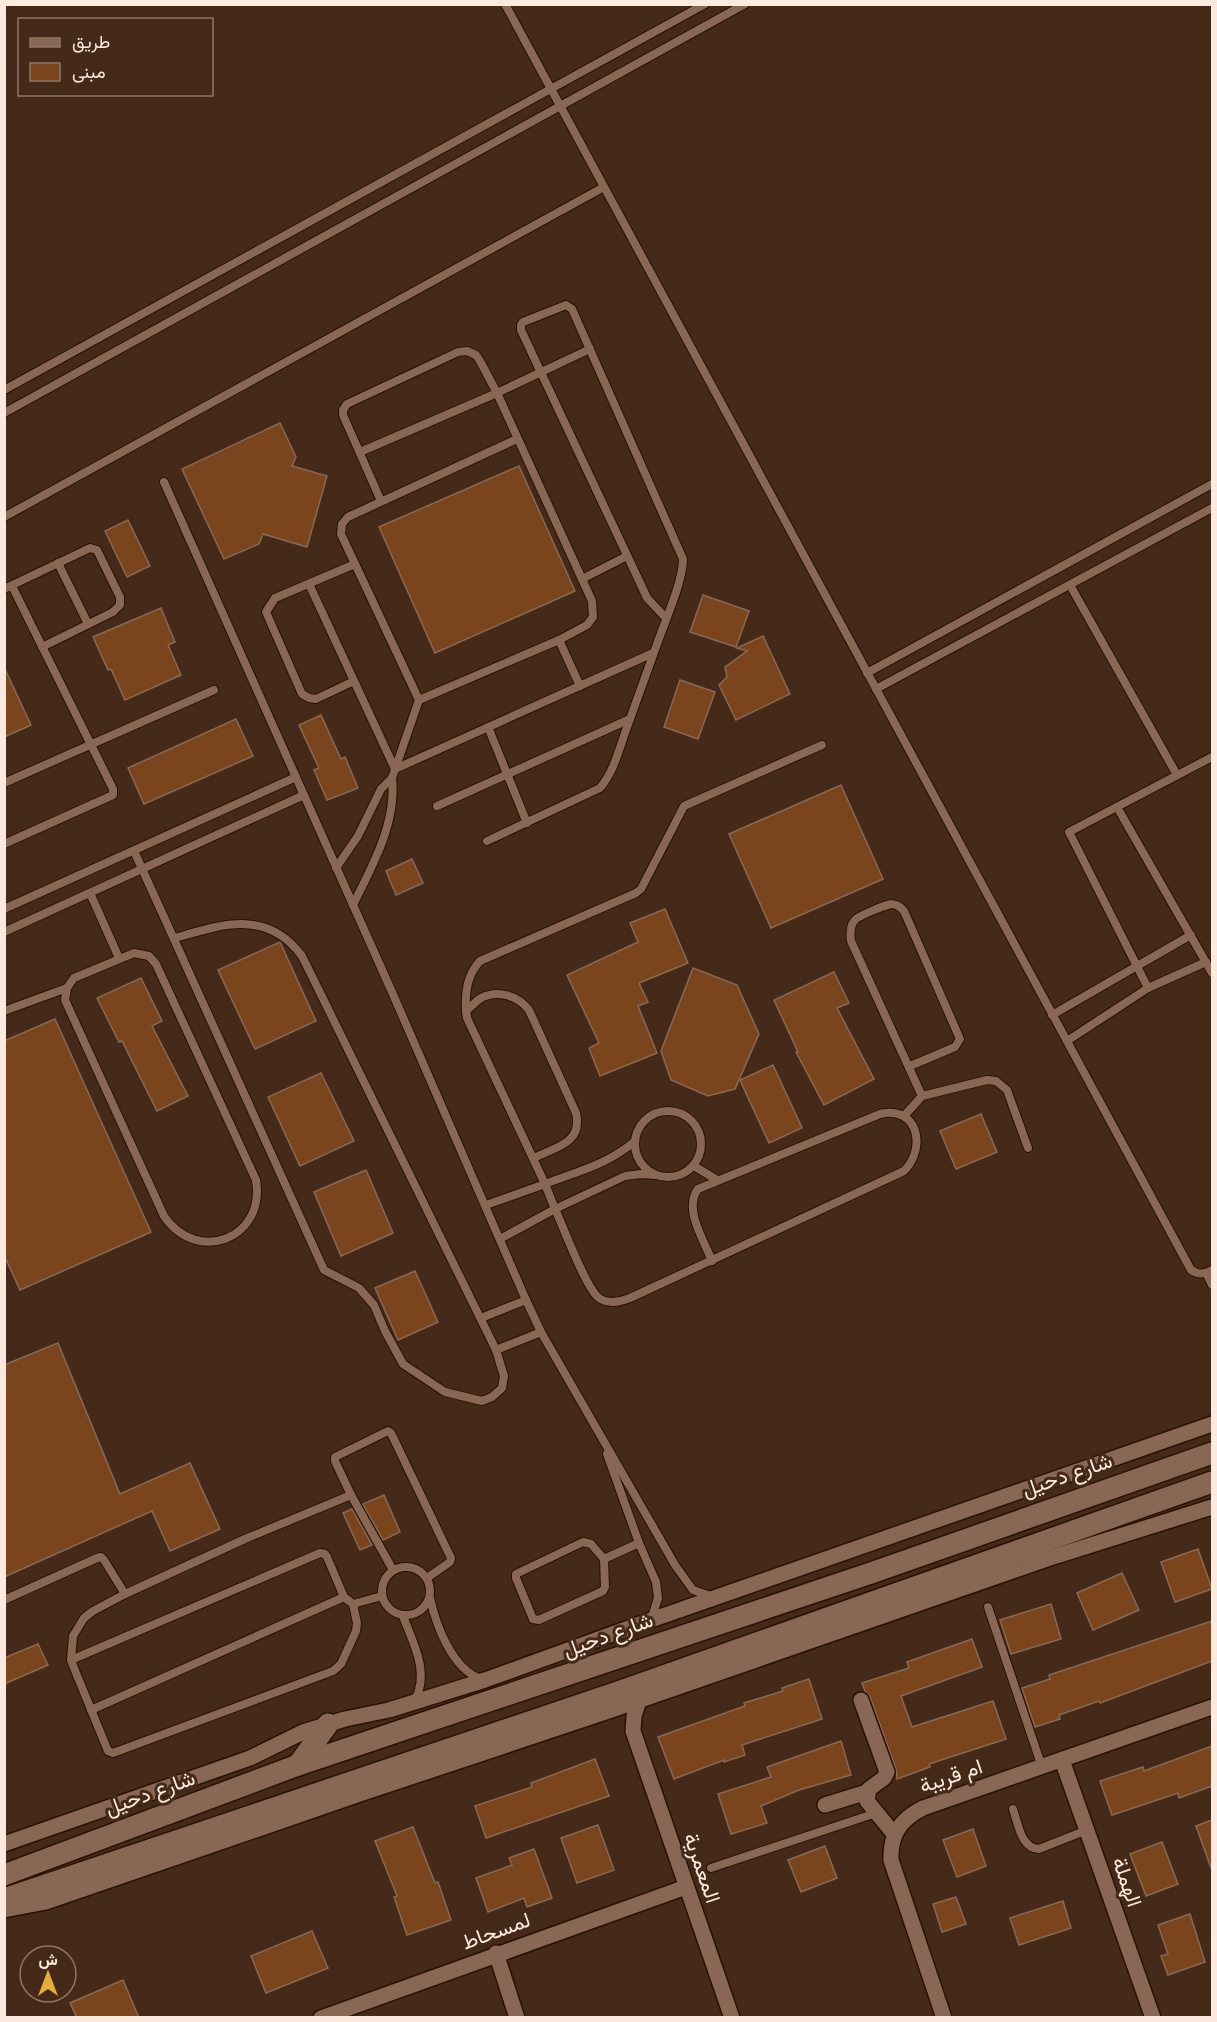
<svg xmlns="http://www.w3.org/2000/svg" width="1217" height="2022" font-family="'Public Sans',Vazirmatn,sans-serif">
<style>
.building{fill:#7a451c;stroke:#886955;stroke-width:1.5}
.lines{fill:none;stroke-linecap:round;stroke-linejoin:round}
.lane-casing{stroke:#2b1103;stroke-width:10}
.street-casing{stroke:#2b1103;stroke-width:18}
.secondary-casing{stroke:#2b1103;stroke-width:24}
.lane{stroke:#886755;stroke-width:8}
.street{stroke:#886755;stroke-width:15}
.secondary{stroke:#886755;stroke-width:21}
.labels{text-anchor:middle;stroke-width:6;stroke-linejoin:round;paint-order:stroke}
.street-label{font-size:21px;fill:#fdeadf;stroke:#452a19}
</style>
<rect width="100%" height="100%" fill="#452a19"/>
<g class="building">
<polygon points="280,423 296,457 292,466 327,476 307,547 263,534 259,544 224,559 182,469"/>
<polygon points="519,466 575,591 435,653 379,527"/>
<polygon points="128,520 150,566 127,577 105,531"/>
<polygon points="703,595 749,611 736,647 690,632"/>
<polygon points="161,608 175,642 168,645 181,675 125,700 111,669 108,670 93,637"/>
<polygon points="763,636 790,694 736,720 719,685 727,677 725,667 747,651 737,648"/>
<polygon points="4,667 31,725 4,737"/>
<polygon points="680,680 715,692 698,739 664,727"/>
<polygon points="321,715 341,759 345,757 358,788 327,800 314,770 319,768 299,725"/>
<polygon points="236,719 253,756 144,804 128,768"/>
<polygon points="841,785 883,879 771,928 729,834"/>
<polygon points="412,859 423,883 396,895 386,871"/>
<polygon points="665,909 688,963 639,983 648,1002 638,1006 657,1053 600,1076 589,1048 599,1043 567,975 638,942 630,923"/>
<polygon points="280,942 316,1021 255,1049 218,970"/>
<polygon points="693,968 737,985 759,1034 735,1089 708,1096 671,1080 661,1051"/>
<polygon points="834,972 849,1003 837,1008 874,1079 824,1105 796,1052 798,1052 774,1000"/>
<polygon points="141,978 162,1021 152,1026 188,1096 157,1111 122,1041 119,1042 97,998"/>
<polygon points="55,1019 151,1232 20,1290 4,1255 4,1041"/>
<polygon points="773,1065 802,1128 769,1143 740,1080"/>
<polygon points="321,1073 354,1141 300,1166 268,1097"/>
<polygon points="981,1114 997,1152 956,1169 940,1131"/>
<polygon points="366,1170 393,1233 341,1256 314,1192"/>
<polygon points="415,1271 438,1322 398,1340 375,1288"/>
<polygon points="58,1343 120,1494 190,1463 220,1529 170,1551 152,1511 4,1577 4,1365"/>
<polygon points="384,1495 400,1532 383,1540 363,1504"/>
<polygon points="352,1509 372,1545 360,1550 343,1513"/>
<polygon points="1198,1549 1212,1589 1175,1602 1161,1562"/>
<polygon points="1122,1573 1139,1610 1093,1630 1077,1593"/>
<polygon points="1051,1604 1061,1639 1011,1654 1000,1620"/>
<polygon points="1212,1621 1212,1661 1100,1703 1099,1701 1059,1715 1060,1719 1035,1727 1022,1688 1050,1679 1049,1675"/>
<polygon points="972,1639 982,1667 901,1696 912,1727 993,1701 1006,1739 929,1764 930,1767 897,1779 896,1769 870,1697 865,1691 862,1683 909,1668 907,1662"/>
<polygon points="38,1644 48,1665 4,1684 4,1658"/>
<polygon points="809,1679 822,1719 742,1745 745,1755 724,1762 724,1760 674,1779 658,1737 745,1706 744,1703 783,1691 782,1688"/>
<polygon points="841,1741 851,1775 799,1790 761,1806 767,1823 731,1834 718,1794 771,1777 767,1767"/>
<polygon points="1212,1746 1212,1786 1179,1798 1178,1793 1112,1815 1100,1781 1143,1767 1144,1771"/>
<polygon points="595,1759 609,1796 486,1838 475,1806 532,1787 531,1783"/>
<polygon points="1212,1820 1212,1868 1211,1868 1196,1826"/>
<polygon points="598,1825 614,1870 577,1883 561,1838"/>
<polygon points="413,1827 435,1883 438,1882 451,1920 407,1935 394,1897 397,1896 375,1841"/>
<polygon points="973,1829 986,1866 957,1877 943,1840"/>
<polygon points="1162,1842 1178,1884 1146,1896 1130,1854"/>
<polygon points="825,1846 837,1878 801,1892 788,1860"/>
<polygon points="534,1849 552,1898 527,1907 524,1898 488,1912 476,1878 512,1865 509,1858"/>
<polygon points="956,1897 966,1924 942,1932 933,1904"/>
<polygon points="1063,1901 1071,1928 1019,1945 1010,1918"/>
<polygon points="1190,1914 1205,1962 1168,1975 1161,1956 1168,1954 1158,1925"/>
<polygon points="312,1931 328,1968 266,1993 251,1956"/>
<polygon points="123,1980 139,2018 77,2018 70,2003"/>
</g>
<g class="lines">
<defs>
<g id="lane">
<path d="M505,4L1191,1270C1199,1275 1204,1274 1212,1270"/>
<polyline points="4,390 705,4"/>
<polyline points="4,413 745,4"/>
<polyline points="360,452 497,393 590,349"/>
<polyline points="164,482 392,992 526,1300 541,1332 675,1565 693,1590 711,1596"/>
<polyline points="381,501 343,415 343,410 347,404 458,352 467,351 476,355 480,361 497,393 592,601 593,617 587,625 559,640 419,700"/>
<polyline points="4,517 604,187"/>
<polyline points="58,563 88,624"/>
<polyline points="582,579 627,556"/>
<polyline points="309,584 395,769 653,653"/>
<polyline points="1070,585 1177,775"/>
<polyline points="4,589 90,548 97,550 120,597 120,605 113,612 42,647"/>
<polyline points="559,640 580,686"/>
<polyline points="867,673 1212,484"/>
<polyline points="354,681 316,699 309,698 302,694 266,612 275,598 355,564"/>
<polyline points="876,689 1212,508"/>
<polyline points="488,727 527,823"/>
<polyline points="4,783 214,690"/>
<polyline points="437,806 630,719"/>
<polyline points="1117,807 1212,973"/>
<path d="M487,841L600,788C614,771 619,750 626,730C636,702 646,674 656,647C664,623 683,582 683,559L572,309L566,305L523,322L521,325V330L642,587L647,598L666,618"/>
<polyline points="4,844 113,795 113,789 12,586"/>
<path d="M134,851L324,1270L359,1288L374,1305L385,1331L403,1364L445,1392L482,1401L492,1397L502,1388L504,1376L496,1350L302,956C267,909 223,924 175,938"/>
<polyline points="336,868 358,836 381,789 392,778 419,700 341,534 342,524 348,517 517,439"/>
<polyline points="90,893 119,958"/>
<path d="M353,905C372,866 397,823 392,778"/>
<polyline points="4,909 296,777"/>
<polyline points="4,932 304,795"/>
<path d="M134,953L149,956L156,964L256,1180C266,1239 197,1265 164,1216L65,1000L67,988L74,978Z"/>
<polyline points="1148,988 1069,832 1212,757"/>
<polyline points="4,1011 67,988"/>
<path d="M466,1011C465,992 467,975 480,961L636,893L641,889L684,806L822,745"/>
<polyline points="1052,1015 1191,935"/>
<polyline points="1067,1041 1148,988 1206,962"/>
<polyline points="922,1096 987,1080 996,1081 1007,1090 1028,1148"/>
<circle cx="668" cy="1144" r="33"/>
<path d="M905,1115L922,1096L851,941C850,934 850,924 856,919C861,915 885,905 891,904C897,904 900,907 904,911L960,1039L955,1047L910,1066"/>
<path d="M534,1158C556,1147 583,1143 576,1113L529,1010C518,996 498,989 481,998C476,1001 471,1007 466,1011L467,1018L545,1184C578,1171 607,1165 635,1141"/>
<polyline points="694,1166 717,1180"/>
<path d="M656,1175L641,1174L625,1176L555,1209C563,1226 586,1289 599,1298C608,1304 620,1302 630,1298L904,1171C927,1148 918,1105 880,1114L698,1189C683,1209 704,1240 712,1261"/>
<polyline points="486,1205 545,1184 555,1209 500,1239"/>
<polyline points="1206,1273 1212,1285"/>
<polyline points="481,1318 526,1300"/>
<polyline points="496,1350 541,1332"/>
<polyline points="607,1454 639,1543 656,1582 658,1598 652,1617"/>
<polyline points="351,1495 393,1570"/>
<polyline points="604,1559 605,1587 603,1591 539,1620 533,1619 516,1578 516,1574 583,1542 591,1544 604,1559 639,1543"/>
<circle cx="406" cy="1591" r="24"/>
<polyline points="125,1594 245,1539 351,1495 335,1461 335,1457 388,1431 391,1433 451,1558 450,1562 427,1578"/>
<path d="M430,1598C436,1625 452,1669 481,1679"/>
<polyline points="4,1600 97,1558 101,1557 104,1560 125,1594 93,1611 84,1618 73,1636 71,1660 74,1668 108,1751 113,1753 333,1671 341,1664 356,1631 357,1623 353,1604 344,1597 327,1557 325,1554 320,1553 71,1660"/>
<polyline points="353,1604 382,1596"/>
<polyline points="988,1607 1042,1767"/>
<path d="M403,1616C413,1643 430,1672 415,1700"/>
<polyline points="91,1710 344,1597"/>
<path d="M1013,1809C1018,1823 1021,1849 1039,1849L1087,1830"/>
<polyline points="711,1868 876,1813"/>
</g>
<g id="street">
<polyline points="861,1700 887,1772 884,1778 869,1789 867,1801 894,1834"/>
<polyline points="639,1701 634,1716 633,1731 732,2018"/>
<polyline points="1062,1760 1153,2018"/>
<polyline points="825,1805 867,1792"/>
<polyline points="4,1844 250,1758 303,1732 345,1719 389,1710 485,1680 651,1620 1212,1424"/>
<polyline points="4,1910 46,1902 360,1794 609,1711 1053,1557 1212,1507"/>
<polyline points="496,1953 517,2018"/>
<polyline points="321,2018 686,1887"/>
<path d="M944,2018L891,1860C890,1834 901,1819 923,1808L1212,1707"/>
</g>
<g id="secondary">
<polyline points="298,1765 328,1724"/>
<polyline points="4,1875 298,1765 871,1573 1212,1453"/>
<polyline points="4,1899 618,1692 1212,1482"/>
</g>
</defs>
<use href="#lane" class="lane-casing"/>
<use href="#street" class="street-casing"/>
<use href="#secondary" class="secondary-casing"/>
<use href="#lane" class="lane"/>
<use href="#street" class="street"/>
<use href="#secondary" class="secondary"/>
</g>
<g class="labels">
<g class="street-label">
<text transform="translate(1067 1475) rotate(-19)" y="7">شارع دحيل</text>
<text transform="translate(608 1635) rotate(-20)" y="7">شارع دحيل</text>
<text transform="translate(951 1776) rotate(-19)" y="7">ام قريبة</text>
<text transform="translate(150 1793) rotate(-20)" y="7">شارع دحيل</text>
<text transform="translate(702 1868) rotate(71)" y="7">المعمرية</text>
<text transform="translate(1127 1882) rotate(71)" y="7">الهملة</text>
<text transform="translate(496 1931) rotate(-20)" y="7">لمسحاط</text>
</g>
</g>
<rect width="1217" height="2022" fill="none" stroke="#fdeadf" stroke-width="12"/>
<rect x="18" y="18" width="195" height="78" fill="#452a19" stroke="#8f7768" stroke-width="1.5"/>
<rect x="30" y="38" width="30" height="9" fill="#886755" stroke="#8f7768" stroke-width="1.5"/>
<text x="72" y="48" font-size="18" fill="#fdeadf">طريق</text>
<rect x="30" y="63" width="30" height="18" fill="#7a451c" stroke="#8f7768" stroke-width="1.5"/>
<text x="72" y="78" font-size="18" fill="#fdeadf">مبنى</text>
<g transform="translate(48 1974)"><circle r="28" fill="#452a19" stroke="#8f7768" stroke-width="1.5"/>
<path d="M0-4.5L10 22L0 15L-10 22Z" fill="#e6ad36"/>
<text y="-9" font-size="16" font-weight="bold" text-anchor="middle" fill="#fdeadf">ش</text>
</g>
</svg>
